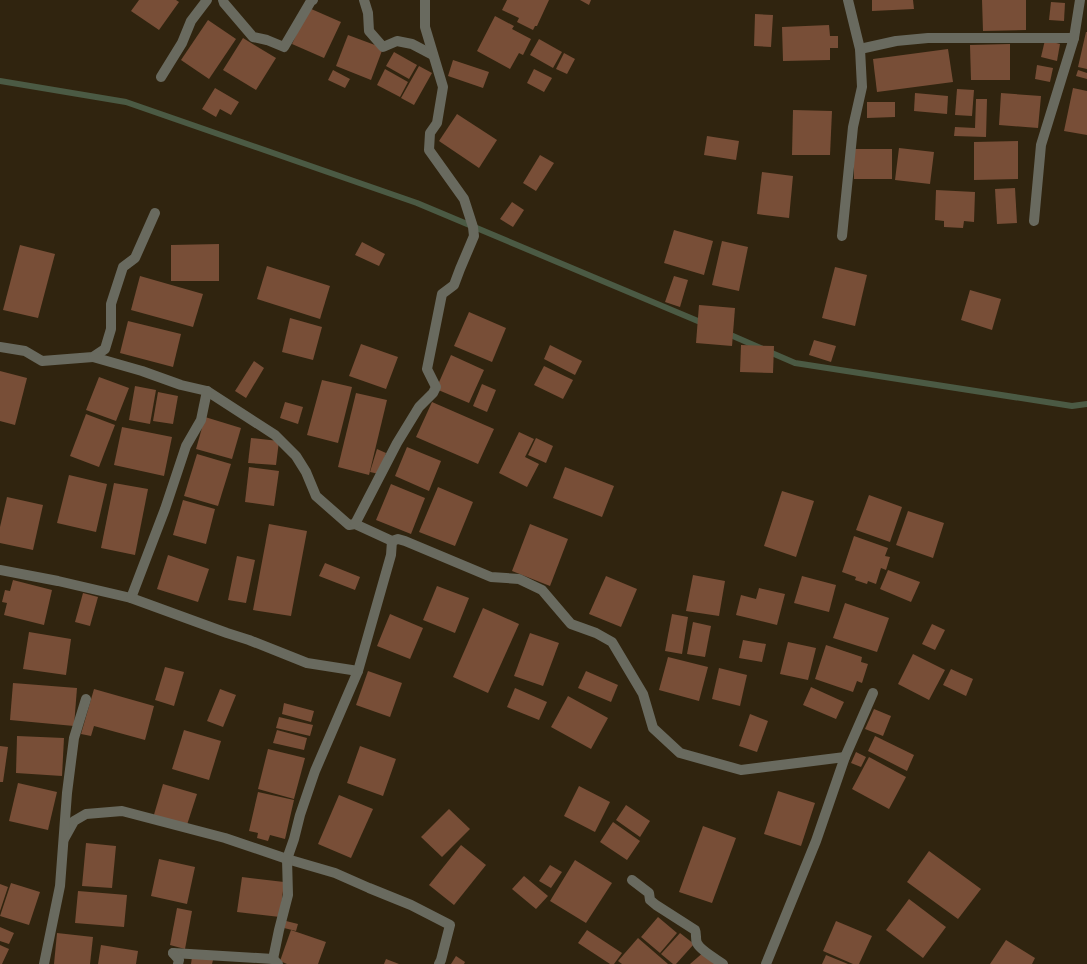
<svg xmlns="http://www.w3.org/2000/svg" width="1087" height="964" font-family="'DejaVu Sans',sans-serif">
<style>
.lines{fill:none;stroke-linecap:round;stroke-linejoin:round}
.stream{stroke:#4b5a44;stroke-width:6}
.building{fill:#784e37}
.street{stroke:#696a5f;stroke-width:10}
</style>
<rect width="100%" height="100%" fill="#30240f"/>
<g class="lines">
<g class="stream">
<polyline points="0,81 126,102 417,203 705,324"/>
<polyline points="726,333 795,363 1072,406 1087,404"/>
</g>
</g>
<g class="building">
<polygon points="139,0 176,0 179,2 159,30 131,11"/>
<polygon points="507,0 549,0 537,26 535,26 533,30 517,22 519,18 502,10"/>
<polygon points="580,0 591,0 589,5"/>
<polygon points="872,0 913,0 914,9 872,11"/>
<polygon points="982,0 1026,0 1026,30 983,31"/>
<polygon points="1051,2 1065,3 1064,21 1049,20"/>
<polygon points="309,8 341,22 324,58 292,44"/>
<polygon points="755,14 773,15 771,47 754,46"/>
<polygon points="495,16 514,26 512,29 531,39 523,55 519,53 510,69 477,51"/>
<polygon points="208,20 236,39 209,79 181,60"/>
<polygon points="829,25 830,36 838,36 838,48 830,48 830,60 783,61 782,27"/>
<polygon points="1086,32 1087,32 1087,69 1078,67"/>
<polygon points="348,35 383,48 371,80 336,66"/>
<polygon points="243,38 276,58 256,90 223,70"/>
<polygon points="539,39 562,52 553,68 530,55"/>
<polygon points="1045,40 1060,44 1057,61 1041,57"/>
<polygon points="1010,44 1010,80 971,80 970,45"/>
<polygon points="948,49 953,82 877,92 873,59"/>
<polygon points="394,52 417,65 409,79 386,66"/>
<polygon points="564,53 575,59 567,74 556,69"/>
<polygon points="453,60 489,72 483,88 448,76"/>
<polygon points="1037,65 1053,68 1050,82 1035,79"/>
<polygon points="419,66 432,73 414,105 401,98"/>
<polygon points="385,69 408,82 400,97 377,85"/>
<polygon points="534,69 552,78 544,92 527,83"/>
<polygon points="333,70 350,79 345,88 328,80"/>
<polygon points="1078,70 1087,73 1087,79 1076,76"/>
<polygon points="215,88 239,102 231,115 220,109 216,117 202,109"/>
<polygon points="1073,88 1087,91 1087,135 1064,131"/>
<polygon points="957,89 974,90 972,116 955,115"/>
<polygon points="915,93 948,96 947,114 914,111"/>
<polygon points="1001,93 1041,96 1038,128 999,125"/>
<polygon points="976,99 987,99 986,137 954,136 955,127 975,128"/>
<polygon points="867,102 895,102 895,117 867,118"/>
<polygon points="793,110 832,111 830,155 792,155"/>
<polygon points="457,114 497,140 479,168 439,141"/>
<polygon points="707,136 739,141 736,160 704,155"/>
<polygon points="1018,141 1018,179 974,180 974,142"/>
<polygon points="899,148 934,152 930,184 895,180"/>
<rect x="854" y="149" width="38" height="30"/>
<polygon points="540,155 554,163 536,191 523,183"/>
<polygon points="762,172 793,176 789,218 757,214"/>
<polygon points="1015,188 1017,223 997,224 995,189"/>
<polygon points="936,190 975,192 974,222 964,221 963,228 944,227 944,221 935,220"/>
<polygon points="512,202 524,210 513,227 500,219"/>
<polygon points="674,230 713,241 704,275 664,263"/>
<polygon points="722,241 748,247 739,291 712,285"/>
<polygon points="362,242 385,254 379,266 355,255"/>
<polygon points="219,244 219,281 171,281 171,245"/>
<polygon points="20,245 55,254 38,318 3,310"/>
<polygon points="267,266 330,286 320,319 257,299"/>
<polygon points="835,267 867,275 855,326 822,318"/>
<polygon points="140,276 203,294 193,327 131,310"/>
<polygon points="674,276 688,280 680,307 665,302"/>
<polygon points="970,290 1001,299 992,330 961,320"/>
<polygon points="699,305 735,308 732,346 696,343"/>
<polygon points="469,312 506,328 492,362 454,346"/>
<polygon points="290,318 322,327 313,360 282,352"/>
<polygon points="128,321 181,334 173,367 120,353"/>
<polygon points="814,340 836,346 831,362 809,355"/>
<polygon points="361,344 398,357 386,389 349,376"/>
<polygon points="550,345 582,361 575,375 544,359"/>
<polygon points="741,345 774,346 773,373 740,372"/>
<polygon points="451,355 484,370 469,403 436,389"/>
<polygon points="254,361 264,368 246,398 235,391"/>
<polygon points="544,366 573,380 563,399 534,385"/>
<polygon points="0,371 27,378 15,425 0,421"/>
<polygon points="99,377 129,388 116,421 86,410"/>
<polygon points="322,380 352,387 338,443 307,435"/>
<polygon points="482,384 496,390 487,412 473,406"/>
<polygon points="135,386 156,390 150,424 129,420"/>
<polygon points="158,392 178,396 173,424 153,421"/>
<polygon points="356,393 387,400 369,475 338,467"/>
<polygon points="285,402 303,407 298,424 280,418"/>
<polygon points="432,402 494,429 478,464 416,437"/>
<polygon points="86,414 115,425 99,467 70,456"/>
<polygon points="205,417 241,428 232,459 196,449"/>
<polygon points="122,427 172,437 164,476 114,465"/>
<polygon points="519,432 534,439 525,457 539,464 527,487 499,473"/>
<polygon points="251,438 279,441 276,465 248,463"/>
<polygon points="536,438 553,446 546,463 528,455"/>
<polygon points="407,447 441,461 429,491 395,476"/>
<polygon points="377,449 386,453 379,474 370,472"/>
<polygon points="197,454 231,464 218,506 184,496"/>
<polygon points="249,467 279,471 274,506 245,502"/>
<polygon points="565,467 614,486 602,517 553,498"/>
<polygon points="69,475 107,484 96,532 57,523"/>
<polygon points="114,483 148,489 135,555 101,548"/>
<polygon points="391,484 425,498 411,534 376,520"/>
<polygon points="438,487 473,502 455,546 419,532"/>
<polygon points="782,491 814,501 796,557 764,546"/>
<polygon points="869,495 902,507 890,542 856,530"/>
<polygon points="7,497 43,505 33,550 0,543 0,527"/>
<polygon points="183,500 215,509 206,544 173,535"/>
<polygon points="908,511 944,523 933,558 896,545"/>
<polygon points="269,524 307,531 291,616 253,610"/>
<polygon points="530,524 568,539 550,586 512,571"/>
<polygon points="854,536 888,548 885,556 890,557 886,570 881,568 876,584 868,581 867,584 855,580 856,577 842,572"/>
<polygon points="168,555 209,569 198,602 157,589"/>
<polygon points="237,556 255,560 246,603 228,600"/>
<polygon points="325,563 360,577 355,590 319,576"/>
<polygon points="888,570 920,582 911,602 880,589"/>
<polygon points="693,575 725,581 719,616 686,611"/>
<polygon points="606,576 637,589 621,627 589,614"/>
<polygon points="802,576 836,585 829,612 794,603"/>
<polygon points="13,580 52,590 44,625 4,615 7,603 2,602 5,590 10,591"/>
<polygon points="437,586 469,598 455,633 423,620"/>
<polygon points="759,588 785,594 777,625 736,615 741,595 756,599"/>
<polygon points="83,593 98,597 90,626 75,622"/>
<polygon points="845,603 889,618 877,652 833,638"/>
<polygon points="483,608 519,624 488,693 453,677"/>
<polygon points="390,614 423,628 410,659 377,646"/>
<polygon points="672,614 688,617 682,654 665,651"/>
<polygon points="693,622 711,626 705,657 687,654"/>
<polygon points="932,624 945,630 935,650 922,644"/>
<polygon points="29,632 71,639 66,675 23,669"/>
<polygon points="530,633 559,643 543,686 514,676"/>
<polygon points="743,640 766,644 762,662 739,658"/>
<polygon points="788,642 816,648 808,680 780,674"/>
<polygon points="826,645 862,657 861,662 868,664 862,683 857,681 853,692 815,679"/>
<polygon points="913,654 945,670 929,700 898,684"/>
<polygon points="668,657 708,667 699,701 659,690"/>
<polygon points="165,667 184,672 174,706 155,700"/>
<polygon points="719,668 747,675 740,706 712,699"/>
<polygon points="951,669 973,679 966,696 943,685"/>
<polygon points="368,671 402,683 390,717 356,705"/>
<polygon points="586,671 618,685 611,702 578,688"/>
<polygon points="13,683 77,688 74,726 10,720"/>
<polygon points="811,687 844,702 836,719 803,705"/>
<polygon points="515,688 547,702 539,720 507,707"/>
<polygon points="94,689 154,706 145,740 94,726 91,736 81,734"/>
<polygon points="220,689 236,695 223,727 207,721"/>
<polygon points="568,696 608,718 591,749 551,727"/>
<polygon points="284,703 314,711 311,722 282,714"/>
<polygon points="874,709 891,716 883,736 865,729"/>
<polygon points="750,714 768,721 757,752 739,746"/>
<polygon points="279,717 313,725 310,736 276,728"/>
<polygon points="184,730 221,741 209,780 172,769"/>
<polygon points="277,730 307,738 304,750 273,743"/>
<polygon points="17,736 64,738 62,776 16,773"/>
<polygon points="875,736 914,755 907,771 868,751"/>
<polygon points="0,746 8,747 3,782 0,782"/>
<polygon points="360,746 396,759 383,796 347,783"/>
<polygon points="268,749 305,758 294,799 258,789"/>
<polygon points="856,752 866,757 861,767 851,763"/>
<polygon points="869,757 906,777 889,809 852,789"/>
<polygon points="18,783 57,792 48,830 9,821"/>
<polygon points="163,784 197,794 186,828 153,818"/>
<polygon points="579,786 610,802 595,832 564,816"/>
<polygon points="778,791 815,803 801,846 764,834"/>
<polygon points="258,792 294,800 285,839 270,835 268,841 257,838 258,833 249,831"/>
<polygon points="339,795 373,809 351,858 318,844"/>
<polygon points="626,805 650,821 640,837 616,820"/>
<polygon points="449,809 470,829 442,857 421,837"/>
<polygon points="613,822 640,841 627,860 600,842"/>
<polygon points="703,826 736,838 712,903 679,892"/>
<polygon points="86,843 116,846 112,888 82,886"/>
<polygon points="461,845 486,865 454,905 429,885"/>
<polygon points="929,851 981,889 958,919 907,882"/>
<polygon points="159,859 195,867 187,904 151,896"/>
<polygon points="575,860 612,883 586,923 550,901"/>
<polygon points="550,865 562,872 551,888 539,881"/>
<polygon points="524,876 548,896 536,909 512,889"/>
<polygon points="242,877 284,882 280,917 237,912"/>
<polygon points="11,883 40,892 29,925 0,916"/>
<polygon points="0,884 8,887 0,911"/>
<polygon points="78,891 127,895 124,927 75,923"/>
<polygon points="909,899 946,927 923,958 886,930"/>
<polygon points="177,908 192,911 185,949 170,945"/>
<polygon points="658,917 677,933 660,953 641,937"/>
<polygon points="286,921 298,924 296,931 284,928"/>
<polygon points="836,921 872,936 859,964 853,964 823,951"/>
<polygon points="0,927 14,933 9,944 0,941"/>
<polygon points="291,930 326,942 318,964 287,964 280,961"/>
<polygon points="587,930 622,953 614,964 610,964 578,943"/>
<polygon points="57,933 93,937 90,964 54,964"/>
<polygon points="680,933 694,944 676,964 673,964 661,954"/>
<polygon points="638,938 668,964 622,964 618,961"/>
<polygon points="1006,940 1035,958 1032,964 990,964"/>
<polygon points="0,945 9,949 2,964 0,964"/>
<polygon points="101,945 138,951 136,964 98,964"/>
<polygon points="705,951 717,964 690,964"/>
<polygon points="826,955 848,964 822,964"/>
<polygon points="456,956 465,962 464,964 451,964"/>
<polygon points="192,957 213,960 212,964 191,964"/>
<polygon points="386,959 399,964 384,964"/>
</g>
<g class="lines">
<g class="street">
<polyline points="223,0 224,3 253,37 267,40 284,47 311,1 313,0"/>
<polyline points="364,0 368,13 369,31 383,47 397,41 412,44 433,55"/>
<polyline points="860,49 896,41 928,38 1074,38"/>
<polyline points="161,77 182,43 191,21 207,0"/>
<polyline points="1034,221 1041,145 1074,38 1080,0"/>
<polyline points="842,236 853,127 862,87 860,49 848,0"/>
<polyline points="0,347 25,351 42,361 93,357 105,349 111,329 111,304 123,267 135,258 155,213"/>
<polyline points="93,357 142,371 181,385 207,391 275,435 296,456 306,472 316,496 349,525 355,524 392,541 398,539 405,541 491,577 519,579 542,590 571,624 596,633 612,642 643,694 653,728 680,753 741,770 845,757"/>
<polyline points="355,524 397,443 419,407 433,393 436,387 427,369 442,294 454,285 460,269 474,236 473,227 464,199 429,150 430,133 437,123 443,87 425,27 425,0"/>
<polyline points="0,570 58,581 131,598 227,633 249,640 307,663 358,671"/>
<polyline points="131,598 165,509 186,446 201,420 207,391"/>
<polyline points="64,839 74,821 86,814 122,811 225,838 287,859 335,873 369,888 411,905 450,925 441,960 439,964"/>
<path d="M632,880L649,893L650,900L656,905L695,930C697,934 695,939 697,943C700,950 716,959 723,964"/>
<polyline points="173,953 273,959 278,964"/>
<polyline points="173,953 179,960 178,964"/>
<polyline points="273,959 279,930 288,895 287,859 294,839 300,815 315,771 358,671 391,555 392,541"/>
<polyline points="44,964 60,886 67,793 74,738 86,699"/>
<polyline points="766,964 816,841 845,757 873,693"/>
</g>
</g>
</svg>
